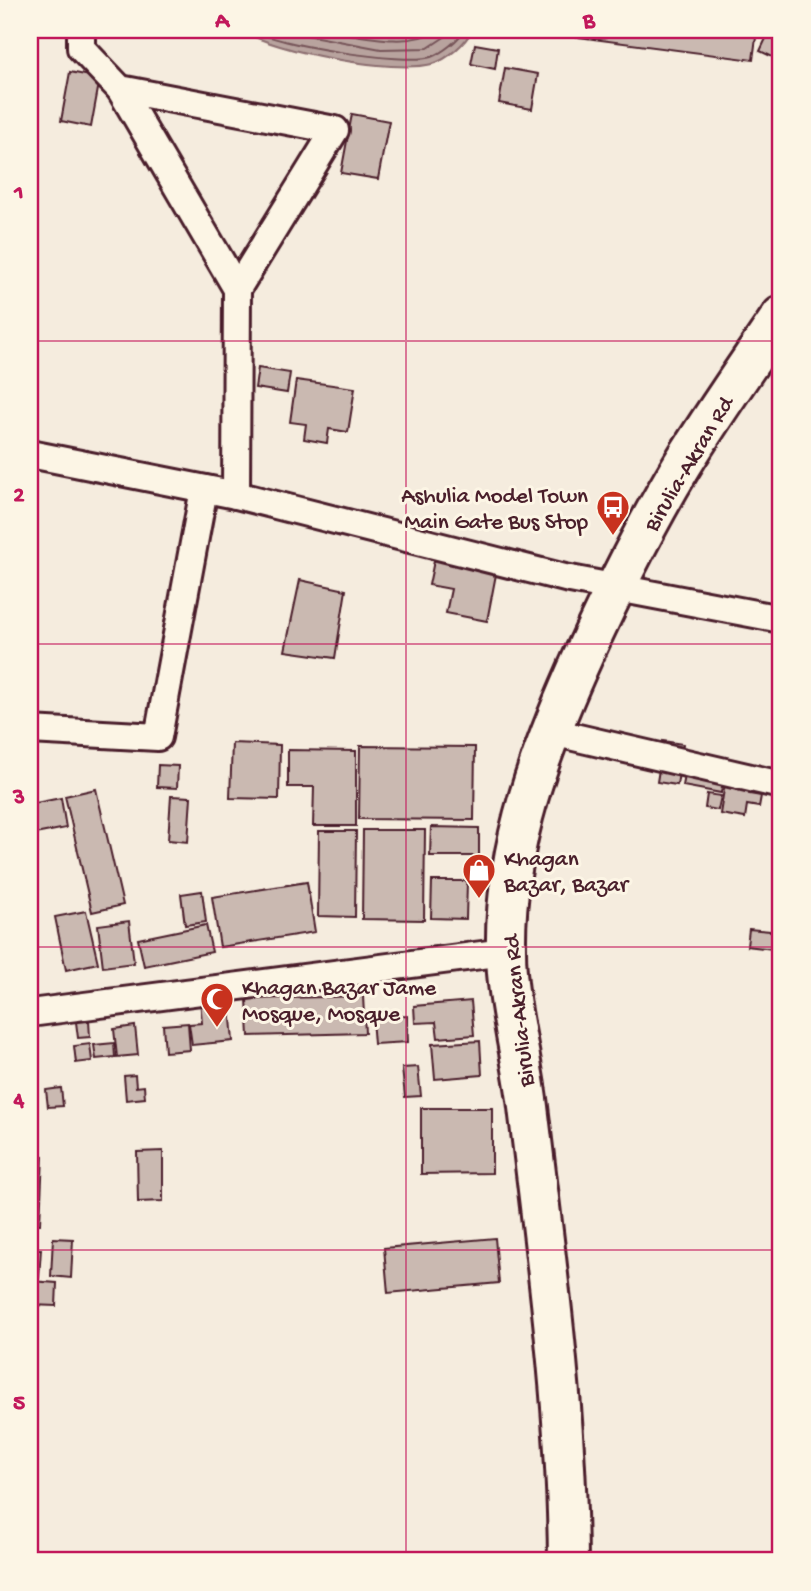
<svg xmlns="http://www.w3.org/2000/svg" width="811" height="1591" font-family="'Gochi Hand',sans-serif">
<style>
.water{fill:#b8a39e;stroke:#8c6e70;stroke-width:2}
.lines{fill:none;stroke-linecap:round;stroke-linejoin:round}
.shore{stroke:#765459;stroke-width:2}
.building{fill:#cab9b1;stroke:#4a1f2b;stroke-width:2}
.minor-casing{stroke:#4a1f2b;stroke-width:32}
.highway-casing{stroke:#4a1f2b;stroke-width:44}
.minor{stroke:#fcf5e5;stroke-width:26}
.highway{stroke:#fcf5e5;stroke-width:38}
.grid{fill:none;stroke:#c2185b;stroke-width:2;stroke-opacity:0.55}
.labels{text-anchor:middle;stroke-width:6;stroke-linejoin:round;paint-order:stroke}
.street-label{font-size:23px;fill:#4a1f2b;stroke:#fcf5e5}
.poi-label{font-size:23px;fill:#4a1f2b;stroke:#fcf5e5;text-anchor:start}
.neatline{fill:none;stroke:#c2185b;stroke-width:2.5}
.grid-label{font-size:23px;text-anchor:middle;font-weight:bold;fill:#c2185b}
</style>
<rect width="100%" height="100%" fill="#f5ecde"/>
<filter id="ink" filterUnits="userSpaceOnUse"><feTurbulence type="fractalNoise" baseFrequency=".0143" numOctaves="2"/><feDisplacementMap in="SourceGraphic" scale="14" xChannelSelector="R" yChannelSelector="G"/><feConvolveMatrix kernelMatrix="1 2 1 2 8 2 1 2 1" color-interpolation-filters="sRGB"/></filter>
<g filter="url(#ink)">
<path class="water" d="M242,30H472C466,43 447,60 432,64C394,74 274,52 242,30Z"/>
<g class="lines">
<g class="shore">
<path d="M254,30C276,45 405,65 431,57C442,53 459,40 464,30"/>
<polyline points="280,30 381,49 428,48 455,30"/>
<path d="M327,30C360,35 408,49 437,30"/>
</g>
</g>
<g class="building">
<polygon points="563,30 757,30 753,60 562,35"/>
<polygon points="770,30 781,30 781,61 760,51"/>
<polygon points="475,44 498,48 495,69 471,64"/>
<polygon points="505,68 538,74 532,109 499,103"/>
<polygon points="70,72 100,78 91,127 61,121"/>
<polygon points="352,114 389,121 378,179 341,173"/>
<polygon points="258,368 290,373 287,393 255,388"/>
<polygon points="296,380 355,388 348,432 329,429 327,443 304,439 306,424 290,422"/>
<polygon points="435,556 497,569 487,621 446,613 451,589 429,585"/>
<polygon points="300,580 346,590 335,658 285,651"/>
<polygon points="663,741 683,744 680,763 660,759"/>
<polygon points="232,743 280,745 279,799 230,798"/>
<polygon points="360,746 475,747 474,820 359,819"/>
<polygon points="288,750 356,751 356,826 313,826 314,787 288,787"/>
<polygon points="660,763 680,767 677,785 657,782"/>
<polygon points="158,765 178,766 177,788 157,787"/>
<polygon points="686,770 724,776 721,793 683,786"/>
<polygon points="727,771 752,775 749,794 761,796 759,807 747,805 745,818 720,814"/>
<polygon points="96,789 123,905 92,912 65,796"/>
<polygon points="707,794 721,796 718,810 705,808"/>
<polygon points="171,796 191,797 188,842 168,840"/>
<polygon points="61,798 66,828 30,835 30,804"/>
<polygon points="431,827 479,828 479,856 430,856"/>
<polygon points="363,830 425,830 424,920 362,919"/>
<polygon points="319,831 356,831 355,917 318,916"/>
<polygon points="432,881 467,881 466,919 431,918"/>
<polygon points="307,882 315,932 220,947 212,897"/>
<polygon points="202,891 206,922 185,925 181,894"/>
<polygon points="86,911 98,963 66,970 55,917"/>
<polygon points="129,921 134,963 103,967 98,925"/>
<polygon points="206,925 212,952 144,966 138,939"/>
<polygon points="749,929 781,932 781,950 747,946"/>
<polygon points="229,996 233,1041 192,1045 189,1024 202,1023 200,999"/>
<polygon points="363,996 365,1033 249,1036 247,999"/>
<polygon points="471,1001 474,1035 438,1038 436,1022 415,1023 414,1006"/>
<polygon points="407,1016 408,1042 374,1044 372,1019"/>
<polygon points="89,1021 90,1037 78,1038 76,1022"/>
<polygon points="188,1023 190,1050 165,1052 163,1025"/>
<polygon points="135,1026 138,1055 117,1057 114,1029"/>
<polygon points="480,1041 482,1075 435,1079 432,1044"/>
<polygon points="114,1043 115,1057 96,1059 94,1045"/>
<polygon points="90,1044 92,1061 76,1063 74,1046"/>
<polygon points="418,1067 421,1096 405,1097 402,1068"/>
<polygon points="135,1075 136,1087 144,1086 145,1098 126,1100 124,1076"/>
<polygon points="61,1088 63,1106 48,1107 46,1090"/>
<polygon points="421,1108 492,1108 492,1173 421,1174"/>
<polygon points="163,1151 163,1201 138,1202 137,1152"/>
<polygon points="30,1155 43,1156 40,1224 30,1224"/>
<polygon points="53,1238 73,1239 71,1278 51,1276"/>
<polygon points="495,1238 499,1283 388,1293 384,1248"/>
<polygon points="30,1249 41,1249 39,1278 30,1278"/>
<polygon points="31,1281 57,1283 56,1306 31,1305"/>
</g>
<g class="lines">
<defs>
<g id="minor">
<polyline points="81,30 81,48 120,89 335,130 237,289 236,495"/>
<polyline points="120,89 237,289"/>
<polyline points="30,454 236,495 565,578 781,619"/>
<polyline points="30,730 158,737 204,489"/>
<polyline points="548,731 781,785"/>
<polyline points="30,1013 505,952"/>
</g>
<path id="highway" d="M568,1561C567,1409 546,1258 528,1107C522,1057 506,999 506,950C504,845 542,746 585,652C614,589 646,525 682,465C713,414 748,365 781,316"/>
</defs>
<use href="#minor" class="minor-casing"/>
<use href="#highway" class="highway-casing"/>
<use href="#minor" class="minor"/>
<use href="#highway" class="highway"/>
</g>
</g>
<path class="grid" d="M406,30V1561M30,341H781M30,644H781M30,947H781M30,1250H781"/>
<defs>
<symbol id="bus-pin" viewBox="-11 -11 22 30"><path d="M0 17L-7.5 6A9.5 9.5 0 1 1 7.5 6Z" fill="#c8321e" stroke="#fcf5e5"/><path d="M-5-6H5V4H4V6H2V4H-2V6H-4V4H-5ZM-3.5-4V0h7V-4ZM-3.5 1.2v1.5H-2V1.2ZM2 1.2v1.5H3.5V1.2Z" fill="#fff"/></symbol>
<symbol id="shop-pin" viewBox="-11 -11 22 30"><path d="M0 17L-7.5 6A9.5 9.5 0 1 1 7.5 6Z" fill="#c8321e" stroke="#fcf5e5"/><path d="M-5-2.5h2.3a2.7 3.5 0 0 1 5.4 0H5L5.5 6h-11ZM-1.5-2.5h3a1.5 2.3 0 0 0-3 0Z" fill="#fff"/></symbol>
<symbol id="mosque-pin" viewBox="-11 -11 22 30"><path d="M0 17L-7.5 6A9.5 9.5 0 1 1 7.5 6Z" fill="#c8321e" stroke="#fcf5e5"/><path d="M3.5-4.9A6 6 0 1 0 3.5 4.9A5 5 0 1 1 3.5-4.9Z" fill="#fff"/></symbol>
</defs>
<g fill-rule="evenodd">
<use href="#bus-pin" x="594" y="488" width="38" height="52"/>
<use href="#shop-pin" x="460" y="851" width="38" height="52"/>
<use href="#mosque-pin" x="198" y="980" width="38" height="52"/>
</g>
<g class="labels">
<g class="street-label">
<text transform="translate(687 463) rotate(-59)" y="8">Birulia-Akran Rd</text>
<text transform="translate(517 1011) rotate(-96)" y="8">Birulia-Akran Rd</text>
</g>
<g class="poi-label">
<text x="588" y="502" text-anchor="end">Ashulia Model Town<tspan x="588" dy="26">Main Gate Bus Stop</tspan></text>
<text x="504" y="865">Khagan<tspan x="504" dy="26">Bazar, Bazar</tspan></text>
<text x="242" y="994">Khagan Bazar Jame<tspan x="242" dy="26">Mosque, Mosque</tspan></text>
</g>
</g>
<rect width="811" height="1591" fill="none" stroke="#fcf5e5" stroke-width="77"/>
<rect x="38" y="38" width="734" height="1514" class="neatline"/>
<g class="grid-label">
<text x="222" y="27">A</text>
<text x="589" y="27">B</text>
<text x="19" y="198">1</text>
<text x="19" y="501">2</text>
<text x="19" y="803">3</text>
<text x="19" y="1106">4</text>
<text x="19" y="1409">5</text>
</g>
</svg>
